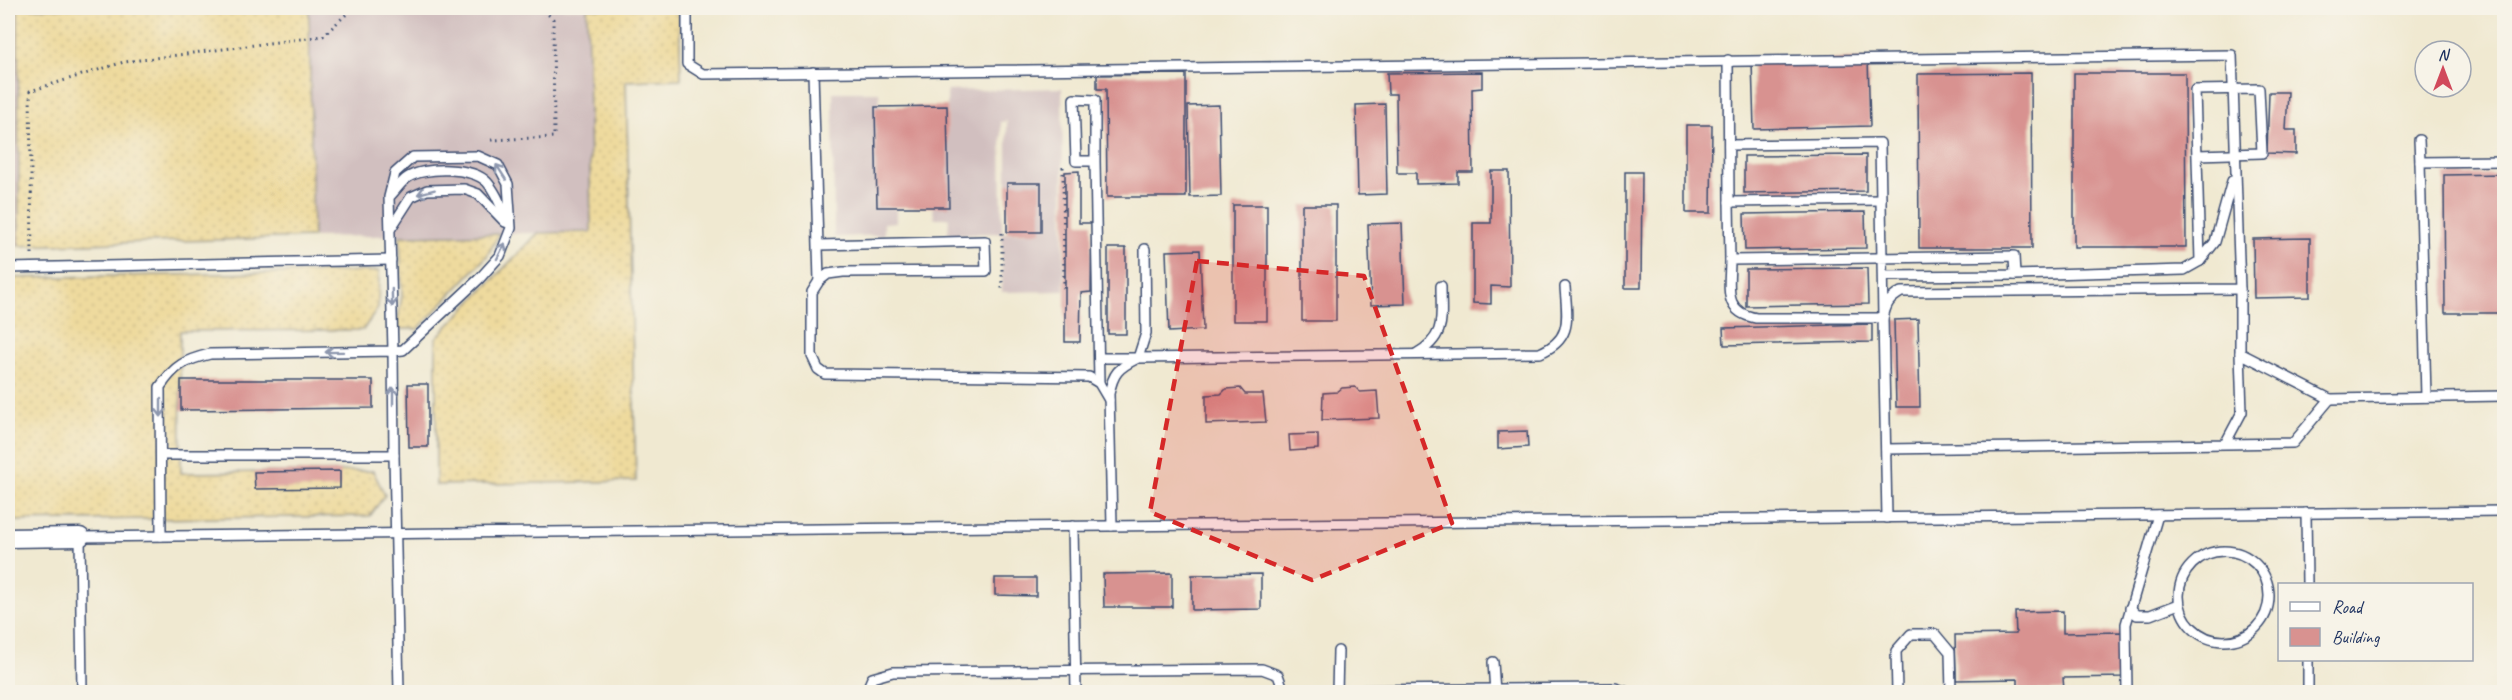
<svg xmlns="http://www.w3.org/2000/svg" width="2512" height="700" font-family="Caveat,sans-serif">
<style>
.industrial{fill:#d1bfbf;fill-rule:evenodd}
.sand{fill:url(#sand-dots);stroke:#84847e;stroke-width:1.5}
.building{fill:#d89290}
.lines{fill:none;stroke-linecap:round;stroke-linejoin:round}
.lane-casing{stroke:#3b4b6f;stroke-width:12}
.street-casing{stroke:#3b4b6f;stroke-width:21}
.path{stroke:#3b4b6f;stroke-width:3;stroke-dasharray:1.5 4.5;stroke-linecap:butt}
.lane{stroke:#fff;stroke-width:9}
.street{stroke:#fff;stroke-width:18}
.oneway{stroke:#8d97ae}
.marked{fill:#d62828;fill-opacity:0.2;stroke:#d62828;stroke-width:4.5;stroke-dasharray:12 8;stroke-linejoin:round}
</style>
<defs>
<pattern id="sand-dots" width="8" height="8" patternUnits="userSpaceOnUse" patternTransform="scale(1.5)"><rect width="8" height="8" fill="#eeda9e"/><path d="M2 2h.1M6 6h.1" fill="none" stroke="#ccbb8a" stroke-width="1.8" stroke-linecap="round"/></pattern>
</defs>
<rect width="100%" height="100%" fill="#f7f3e8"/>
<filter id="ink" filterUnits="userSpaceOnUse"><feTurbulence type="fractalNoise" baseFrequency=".0167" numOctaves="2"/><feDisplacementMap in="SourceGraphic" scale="12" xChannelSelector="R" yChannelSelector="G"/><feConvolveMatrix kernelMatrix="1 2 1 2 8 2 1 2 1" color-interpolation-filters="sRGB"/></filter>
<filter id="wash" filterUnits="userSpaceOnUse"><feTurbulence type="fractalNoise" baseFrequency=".008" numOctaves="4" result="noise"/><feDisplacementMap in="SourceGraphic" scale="24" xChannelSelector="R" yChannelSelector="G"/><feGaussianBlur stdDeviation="1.35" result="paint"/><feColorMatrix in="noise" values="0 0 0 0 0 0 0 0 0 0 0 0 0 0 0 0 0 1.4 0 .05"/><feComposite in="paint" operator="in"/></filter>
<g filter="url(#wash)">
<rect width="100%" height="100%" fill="#f0e9d1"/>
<g class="industrial">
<polygon points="8,8 18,8 19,246 8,246"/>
<polygon points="309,8 587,8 591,232 313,237"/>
<path d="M1062,88L1064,291L1002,292V233L948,234L949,218H934L933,207L949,206L947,91ZM1007,121V183H1041V232L1002,233L1001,122Z"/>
<polygon points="833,92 879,92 880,108 875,107 877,207 896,209 896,222 884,223 884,235 834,237"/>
</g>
<g class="sand">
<polygon points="18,8 309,8 313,237 19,246"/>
<polygon points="587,8 679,8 681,79 626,81 636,481 436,485 436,338 538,233 591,232"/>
<polygon points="499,234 487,256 418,329 396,329 402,296 400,236"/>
<polygon points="379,271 378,308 363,330 180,331 181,473 373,471 385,495 370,516 8,521 8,278"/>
</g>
<g id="blocks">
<g class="building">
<polygon points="1868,59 1870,126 1754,129 1752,62"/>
<polygon points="1482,72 1482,88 1472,89 1473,172 1458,172 1458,183 1416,184 1416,173 1397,173 1396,94 1388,94 1387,73"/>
<polygon points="2031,73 2032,248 1919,248 1918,74"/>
<polygon points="2074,73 2185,73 2186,247 2074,247"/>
<polygon points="1186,74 1186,197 1107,197 1106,89 1097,89 1097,75"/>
<polygon points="2269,92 2288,92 2286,130 2296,130 2296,154 2267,153"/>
<polygon points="1385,104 1387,194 1358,195 1356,105"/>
<polygon points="1219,105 1221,196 1190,197 1188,106"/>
<polygon points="947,106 949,207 877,207 875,107"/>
<polygon points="1686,125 1712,125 1711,213 1686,213"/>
<polygon points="1866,155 1866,191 1744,193 1744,156"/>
<polygon points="1079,171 1079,223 1092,223 1091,292 1081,293 1080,342 1065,342 1065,172"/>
<polygon points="1491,171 1509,171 1510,287 1491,286 1491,304 1473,303 1473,223 1491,223"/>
<polygon points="1625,172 1642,172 1641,288 1625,288"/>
<polygon points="2504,174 2504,313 2445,313 2444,175"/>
<rect x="1007" y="183" width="34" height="49"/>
<rect x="1233" y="205" width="34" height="116"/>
<rect x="1302" y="205" width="34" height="116"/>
<polygon points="1865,212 1866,248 1745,250 1744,214"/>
<polygon points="1402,223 1405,304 1371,305 1368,224"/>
<polygon points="2310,238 2310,297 2254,298 2253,239"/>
<rect x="1108" y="248" width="18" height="86"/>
<polygon points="1200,250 1203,330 1169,332 1166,251"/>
<polygon points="1867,268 1868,304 1746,306 1746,269"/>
<polygon points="1918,319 1920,407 1896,407 1894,320"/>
<polygon points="1872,324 1872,342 1724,345 1723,328"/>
<polygon points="181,380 373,380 373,408 181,410"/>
<polygon points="408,384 428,384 428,447 409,447"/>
<polygon points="1355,387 1360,392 1377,391 1379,418 1322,420 1323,393 1337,392 1342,388"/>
<polygon points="1240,388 1245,394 1263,394 1266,422 1206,424 1206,395 1221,394 1226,389"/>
<polygon points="1527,431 1528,447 1498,449 1498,432"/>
<polygon points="1318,434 1318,449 1290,451 1289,435"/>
<polygon points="340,471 340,488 255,489 254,472"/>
<polygon points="1172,573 1172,607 1104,607 1103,574"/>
<polygon points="1261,574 1261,609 1192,610 1192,575"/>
<polygon points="995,578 1036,578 1036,596 995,595"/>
<polygon points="2063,611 2063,633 2123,632 2124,677 2063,678 2064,690 2018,691 2018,679 1956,680 1955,635 2016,634 2015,612"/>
</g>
</g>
</g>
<g filter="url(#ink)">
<use href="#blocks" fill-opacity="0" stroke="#3b4b6f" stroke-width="1.5"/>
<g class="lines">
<defs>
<g id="lane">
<path d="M687,8V64L703,74L2232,55L2240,289L1901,292C1889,299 1886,304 1883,318L1887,518"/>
<polyline points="1728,60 1729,202"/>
<polyline points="813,72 819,281"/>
<polyline points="2419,140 2420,162"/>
<path d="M1729,145L1880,143C1881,201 1882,260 1883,318H1756C1722,312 1730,287 1730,260L2014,256L2015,275L1883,276"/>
<polyline points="1095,161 1095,100 1074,99 1076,161 1095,161 1099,383"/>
<path d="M391,195C396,190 401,182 407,178C424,166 473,167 487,182C497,193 502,209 508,223"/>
<polyline points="391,228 411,197 427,190 464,189 478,194 505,222"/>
<polyline points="819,245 985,241 986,271 843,272 828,274 819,281 812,292 812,356 818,369 825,374 1089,377 1099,383 1109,400"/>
<path d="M1145,249L1146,333L1138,358L1540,353C1573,339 1567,318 1565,287"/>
<polyline points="1730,260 1729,202 1881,200"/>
<polyline points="2200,261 2215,242 2232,181"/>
<polyline points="8,268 391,260"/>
<polyline points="2015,275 2184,270 2200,261 2195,90 2259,89 2262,153 2198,155"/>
<polyline points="2240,289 2240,353"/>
<path d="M1416,354C1447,336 1441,318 1441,286"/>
<polyline points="1099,358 1135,358"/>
<polyline points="2426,397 2420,162 2504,161"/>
<polyline points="2330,399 2504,396"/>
<polyline points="1886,449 2293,443 2330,399 2240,353 2242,412 2225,444"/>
<polyline points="161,455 394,455 399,692"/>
<polyline points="2306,513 2307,584"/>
<polyline points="1073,526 1076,692"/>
<path d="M1112,526L1109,394C1113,373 1118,368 1138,358"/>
<path d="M161,536L160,387C175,365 185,360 210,354L393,351L389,197L395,173L413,157L478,156L498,165L508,184L511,228L500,256L480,278L403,350L393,351L394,455"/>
<circle cx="2224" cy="596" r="45"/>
<polyline points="2130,608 2137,615 2150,615 2179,604"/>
<polyline points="2308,660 2308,692"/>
<polyline points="1493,662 1495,692"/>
<polyline points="82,692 80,537 2504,511"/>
<polyline points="866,692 872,678 893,672 1262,669 1278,675 1284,692"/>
<polyline points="1337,692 1338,651"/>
<polyline points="1348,692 1357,690 1615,688 1627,692"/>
<polyline points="1897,692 1896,651 1911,634 1935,634 1950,652 1951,692"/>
<polyline points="2042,692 2043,691"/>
<polyline points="2127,692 2126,624 2158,515"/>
</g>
<polyline id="street" points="8,538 80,537"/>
</defs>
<use href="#lane" class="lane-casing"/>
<use href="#street" class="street-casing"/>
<g class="path">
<polyline points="491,140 554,137 553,19 541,8"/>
<polyline points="1063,167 1064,291"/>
<polyline points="1002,233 1002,292"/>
<polyline points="32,254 30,91 124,62 323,36 353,8"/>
</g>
<use href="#lane" class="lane"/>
<use href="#street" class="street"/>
</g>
<defs><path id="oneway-shaft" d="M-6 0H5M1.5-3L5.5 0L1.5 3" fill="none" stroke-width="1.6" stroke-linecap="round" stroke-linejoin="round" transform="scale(1.5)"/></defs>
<g class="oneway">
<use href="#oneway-shaft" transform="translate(501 172) rotate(-123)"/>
<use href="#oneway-shaft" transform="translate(426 192) rotate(165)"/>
<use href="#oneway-shaft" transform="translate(501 251) rotate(-63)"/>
<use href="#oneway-shaft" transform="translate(392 298) rotate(89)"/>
<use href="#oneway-shaft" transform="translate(334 352) rotate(179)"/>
<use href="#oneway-shaft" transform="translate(393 396) rotate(-90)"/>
<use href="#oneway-shaft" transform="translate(161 408) rotate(90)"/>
</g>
</g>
<path class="marked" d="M1197,261L1364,276L1452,523L1312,580L1150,512Z"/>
<rect width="2512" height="700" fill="none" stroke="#f7f3e8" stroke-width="30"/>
<rect x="2278" y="583" width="195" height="78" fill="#f7f3e8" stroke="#9fa5b1" stroke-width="1.5"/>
<rect x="2290" y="602" width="30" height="9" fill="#ffffff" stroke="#9fa5b1" stroke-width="1.5"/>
<text x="2332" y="613" font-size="18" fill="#1b2f5e">Road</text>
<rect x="2290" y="628" width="30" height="18" fill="#d89290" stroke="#9fa5b1" stroke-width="1.5"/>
<text x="2332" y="643" font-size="18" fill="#1b2f5e">Building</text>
<g transform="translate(2443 69)"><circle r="28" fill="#f7f3e8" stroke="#9fa5b1" stroke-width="1.5"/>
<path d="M0-4.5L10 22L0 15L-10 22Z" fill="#d1495b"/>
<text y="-9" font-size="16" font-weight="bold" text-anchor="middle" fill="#1b2f5e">N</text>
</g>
</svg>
